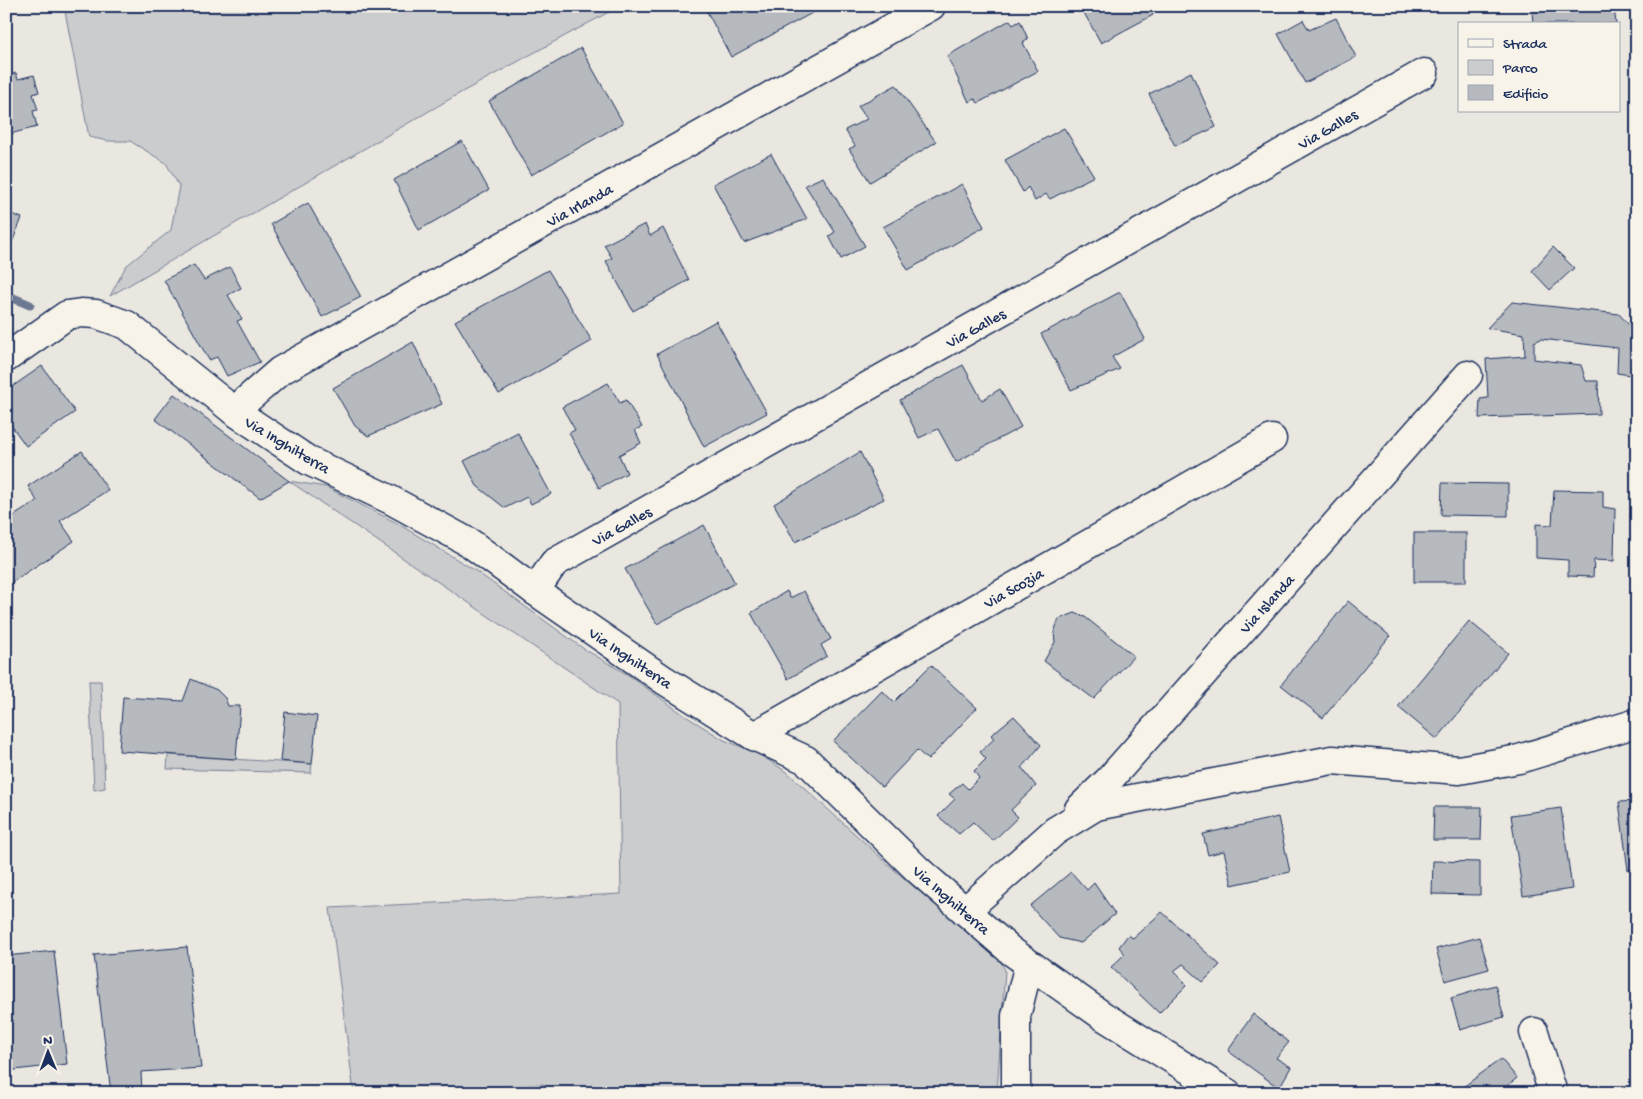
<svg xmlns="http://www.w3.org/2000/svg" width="1643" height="1099" font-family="'Gochi Hand',sans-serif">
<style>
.green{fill:#cbcccd;stroke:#737e96}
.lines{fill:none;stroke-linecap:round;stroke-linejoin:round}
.stream{stroke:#6d7892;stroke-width:9}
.building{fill:#b6babf;stroke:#1b2f5e}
.minor-casing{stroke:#1b2f5e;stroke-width:31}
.minor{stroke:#f7f3e8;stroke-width:28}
.labels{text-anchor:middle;stroke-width:4;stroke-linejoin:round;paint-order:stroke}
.street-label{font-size:16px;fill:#1b2f5e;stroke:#f7f3e8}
</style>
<rect width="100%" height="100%" fill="#eae7e0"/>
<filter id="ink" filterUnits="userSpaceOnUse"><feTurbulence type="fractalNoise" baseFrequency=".02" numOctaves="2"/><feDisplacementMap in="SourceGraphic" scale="10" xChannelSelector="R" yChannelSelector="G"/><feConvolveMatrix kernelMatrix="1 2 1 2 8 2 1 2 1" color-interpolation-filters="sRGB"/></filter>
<g filter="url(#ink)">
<g class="green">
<polygon points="64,6 620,6 462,92 110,296 126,266 171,230 179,186 166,163 130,141 108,141 89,137"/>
<polygon points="289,481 326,487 395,522 473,569 584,649 630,676 684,715 724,740 757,753 787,772 899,874 997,954 1005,970 997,1093 544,1093 544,1084 392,1093 354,1093 330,908 621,894 618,704"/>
<polygon points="89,681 101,681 105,788 94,790"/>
<polygon points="168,755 312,764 311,773 167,769"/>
</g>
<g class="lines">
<polyline class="stream" points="6,295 30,305"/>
</g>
<g class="building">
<polygon points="704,6 825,6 731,57"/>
<polygon points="1080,6 1148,6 1153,15 1101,43"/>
<polygon points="1614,7 1616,24 1533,24 1532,11"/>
<polygon points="1336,18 1356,57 1305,83 1278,34 1303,20 1309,30"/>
<polygon points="1010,20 1013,25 1020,21 1028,39 1023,43 1038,71 978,103 975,99 969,102 947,56"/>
<polygon points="581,48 623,123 531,175 489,101"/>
<polygon points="1191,72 1216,127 1175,146 1149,94"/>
<polygon points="16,73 18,79 34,75 39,92 33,94 38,110 33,111 37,127 6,135 6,76"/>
<polygon points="896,85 936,142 870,182 849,149 855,146 845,130 867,119 858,106"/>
<polygon points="1064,128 1094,176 1050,199 1046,194 1035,201 1028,187 1023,192 1005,160"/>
<polygon points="462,141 489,190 419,230 394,180"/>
<polygon points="771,154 807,219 744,243 713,184"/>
<polygon points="823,177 865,246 841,259 829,236 835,232 805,185"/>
<polygon points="962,184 984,227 908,270 883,227"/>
<polygon points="308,203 361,297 322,317 271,224"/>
<polygon points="6,212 22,218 6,257"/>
<polygon points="645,224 650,236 663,228 689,280 633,311 606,261 612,258 604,245"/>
<polygon points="1553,247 1574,268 1550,290 1532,271"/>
<polygon points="194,265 204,280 230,267 241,288 228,295 242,319 237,321 260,362 227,376 217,357 209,360 164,280"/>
<polygon points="548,270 592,341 499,394 455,321"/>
<polygon points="1120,292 1145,339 1112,357 1120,369 1071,390 1041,334"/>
<polygon points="1512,302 1619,314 1637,334 1637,376 1617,373 1618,348 1541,339 1534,342 1534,359 1581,365 1586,381 1598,381 1599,414 1479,418 1480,399 1488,398 1486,359 1525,356 1524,334 1487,328"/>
<polygon points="716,321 767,413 704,447 657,354"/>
<polygon points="413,342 442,404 368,436 355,426 333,388"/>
<polygon points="963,365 982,400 1000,389 1021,427 956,462 938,429 919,438 900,400"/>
<polygon points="42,366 75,412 26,446 6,418 6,391"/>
<polygon points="608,383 620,403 626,400 642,427 635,430 641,443 619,455 627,473 599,488 569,433 575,430 562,407"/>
<polygon points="174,394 289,481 260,498 155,419"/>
<polygon points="518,433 551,494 531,504 527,497 505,508 477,486 464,461"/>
<polygon points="82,451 108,490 60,521 74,541 6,586 6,521 37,501 28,486"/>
<polygon points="860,452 884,499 795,542 774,504"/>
<polygon points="1442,483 1508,484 1508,516 1441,515"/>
<polygon points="1554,490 1603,491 1603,507 1615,509 1614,561 1594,560 1593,577 1568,576 1568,560 1536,558 1536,524 1552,525"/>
<polygon points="704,525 735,583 657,624 625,569"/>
<rect x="1414" y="533" width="52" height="49"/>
<polygon points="787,591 790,598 804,591 831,639 821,645 827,656 788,679 751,613"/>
<polygon points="1348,601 1390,636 1323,718 1281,685"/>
<polygon points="1075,613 1085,617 1134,656 1094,699 1044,661 1055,642 1054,632 1059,619"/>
<polygon points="1469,621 1508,653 1437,739 1398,707"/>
<polygon points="931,665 977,708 928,760 917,750 882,787 833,741 882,691 894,702"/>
<polygon points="191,679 217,690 225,698 228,706 240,706 236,759 119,751 123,697 183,701"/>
<polygon points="285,712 317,716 312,764 280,761"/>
<polygon points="1014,716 1041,745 1022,768 1036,786 1011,810 1018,817 993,841 973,822 959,834 938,816 955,799 949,794 962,783 968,789 979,778 974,771 986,759 980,752 994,739 991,735"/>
<polygon points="1637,801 1637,869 1628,870 1619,802"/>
<polygon points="1434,807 1482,807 1481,840 1433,840"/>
<polygon points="1561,808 1572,889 1523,896 1511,815"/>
<polygon points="1278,817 1290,872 1232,885 1224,851 1208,855 1203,834"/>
<polygon points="1433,861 1480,862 1480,895 1432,894"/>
<polygon points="1071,872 1087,890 1094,883 1115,914 1081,943 1059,938 1030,906"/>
<polygon points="1162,912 1220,965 1203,982 1183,964 1174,971 1187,985 1159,1013 1111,967 1125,954 1119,947 1128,935 1133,938"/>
<polygon points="1479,937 1489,969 1445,981 1436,949"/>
<polygon points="187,947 201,1068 141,1072 142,1093 111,1093 94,955"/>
<polygon points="54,951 67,1064 6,1071 6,956"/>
<polygon points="1495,985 1504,1017 1460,1030 1451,998"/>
<polygon points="1253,1014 1289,1042 1276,1058 1291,1067 1279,1088 1228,1051"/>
<polygon points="1501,1059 1517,1078 1498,1093 1455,1093"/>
</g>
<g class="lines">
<defs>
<g id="minor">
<polyline points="6,358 67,315 81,313 96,314 127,325 234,411 309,461 389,499 470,543 535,591 664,680 754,736 806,760 918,870 1011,951 1103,1016 1227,1093"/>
<polyline points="234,411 280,371 931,6"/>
<polyline points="535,591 554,563 1424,73"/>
<polyline points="754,736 1272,439"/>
<polyline points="1079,809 1108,781 1468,375"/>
<polyline points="965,911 1055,831 1096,806 1332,760 1459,770 1519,759 1637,723"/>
<polyline points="1534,1032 1553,1093"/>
<polyline points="1016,1093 1016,1016 1029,964"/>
</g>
</defs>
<use href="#minor" class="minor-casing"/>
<use href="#minor" class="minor"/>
</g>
</g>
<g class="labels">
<g class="street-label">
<text transform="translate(1327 128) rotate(-30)" y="6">Via Galles</text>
<text transform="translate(579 204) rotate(-29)" y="6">Via Irlanda</text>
<text transform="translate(975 327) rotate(-29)" y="6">Via Galles</text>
<text transform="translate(288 444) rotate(31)" y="6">Via Inghilterra</text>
<text transform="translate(621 525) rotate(-29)" y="6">Via Galles</text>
<text transform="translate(1013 587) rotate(-30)" y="6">Via Scozia</text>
<text transform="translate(1266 603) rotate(-48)" y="6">Via Islanda</text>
<text transform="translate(631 657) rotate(34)" y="6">Via Inghilterra</text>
<text transform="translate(952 899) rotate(41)" y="6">Via Inghilterra</text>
</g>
</g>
<rect width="1643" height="1099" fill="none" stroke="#f7f3e8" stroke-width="25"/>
<rect x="12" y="12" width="1618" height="1074" fill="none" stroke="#1b2f5e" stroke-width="2" filter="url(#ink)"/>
<rect x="1458" y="22" width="162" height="90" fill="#f7f3e8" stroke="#9fa5b1"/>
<rect x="1468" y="39" width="25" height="8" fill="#f7f3e8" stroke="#9fa5b1"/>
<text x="1503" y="48" font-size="15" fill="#1b2f5e">Strada</text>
<rect x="1468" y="60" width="25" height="15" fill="#cbcccd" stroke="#9fa5b1"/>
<text x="1503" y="72" font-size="15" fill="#1b2f5e">Parco</text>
<rect x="1468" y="85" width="25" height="15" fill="#b6babf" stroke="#9fa5b1"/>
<text x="1503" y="98" font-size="15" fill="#1b2f5e">Edificio</text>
<g transform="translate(48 1052) rotate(359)" stroke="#f7f3e8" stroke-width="4" paint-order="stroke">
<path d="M0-4L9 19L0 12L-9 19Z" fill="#1b2f5e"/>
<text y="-8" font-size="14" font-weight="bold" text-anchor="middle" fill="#1b2f5e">N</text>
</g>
</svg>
